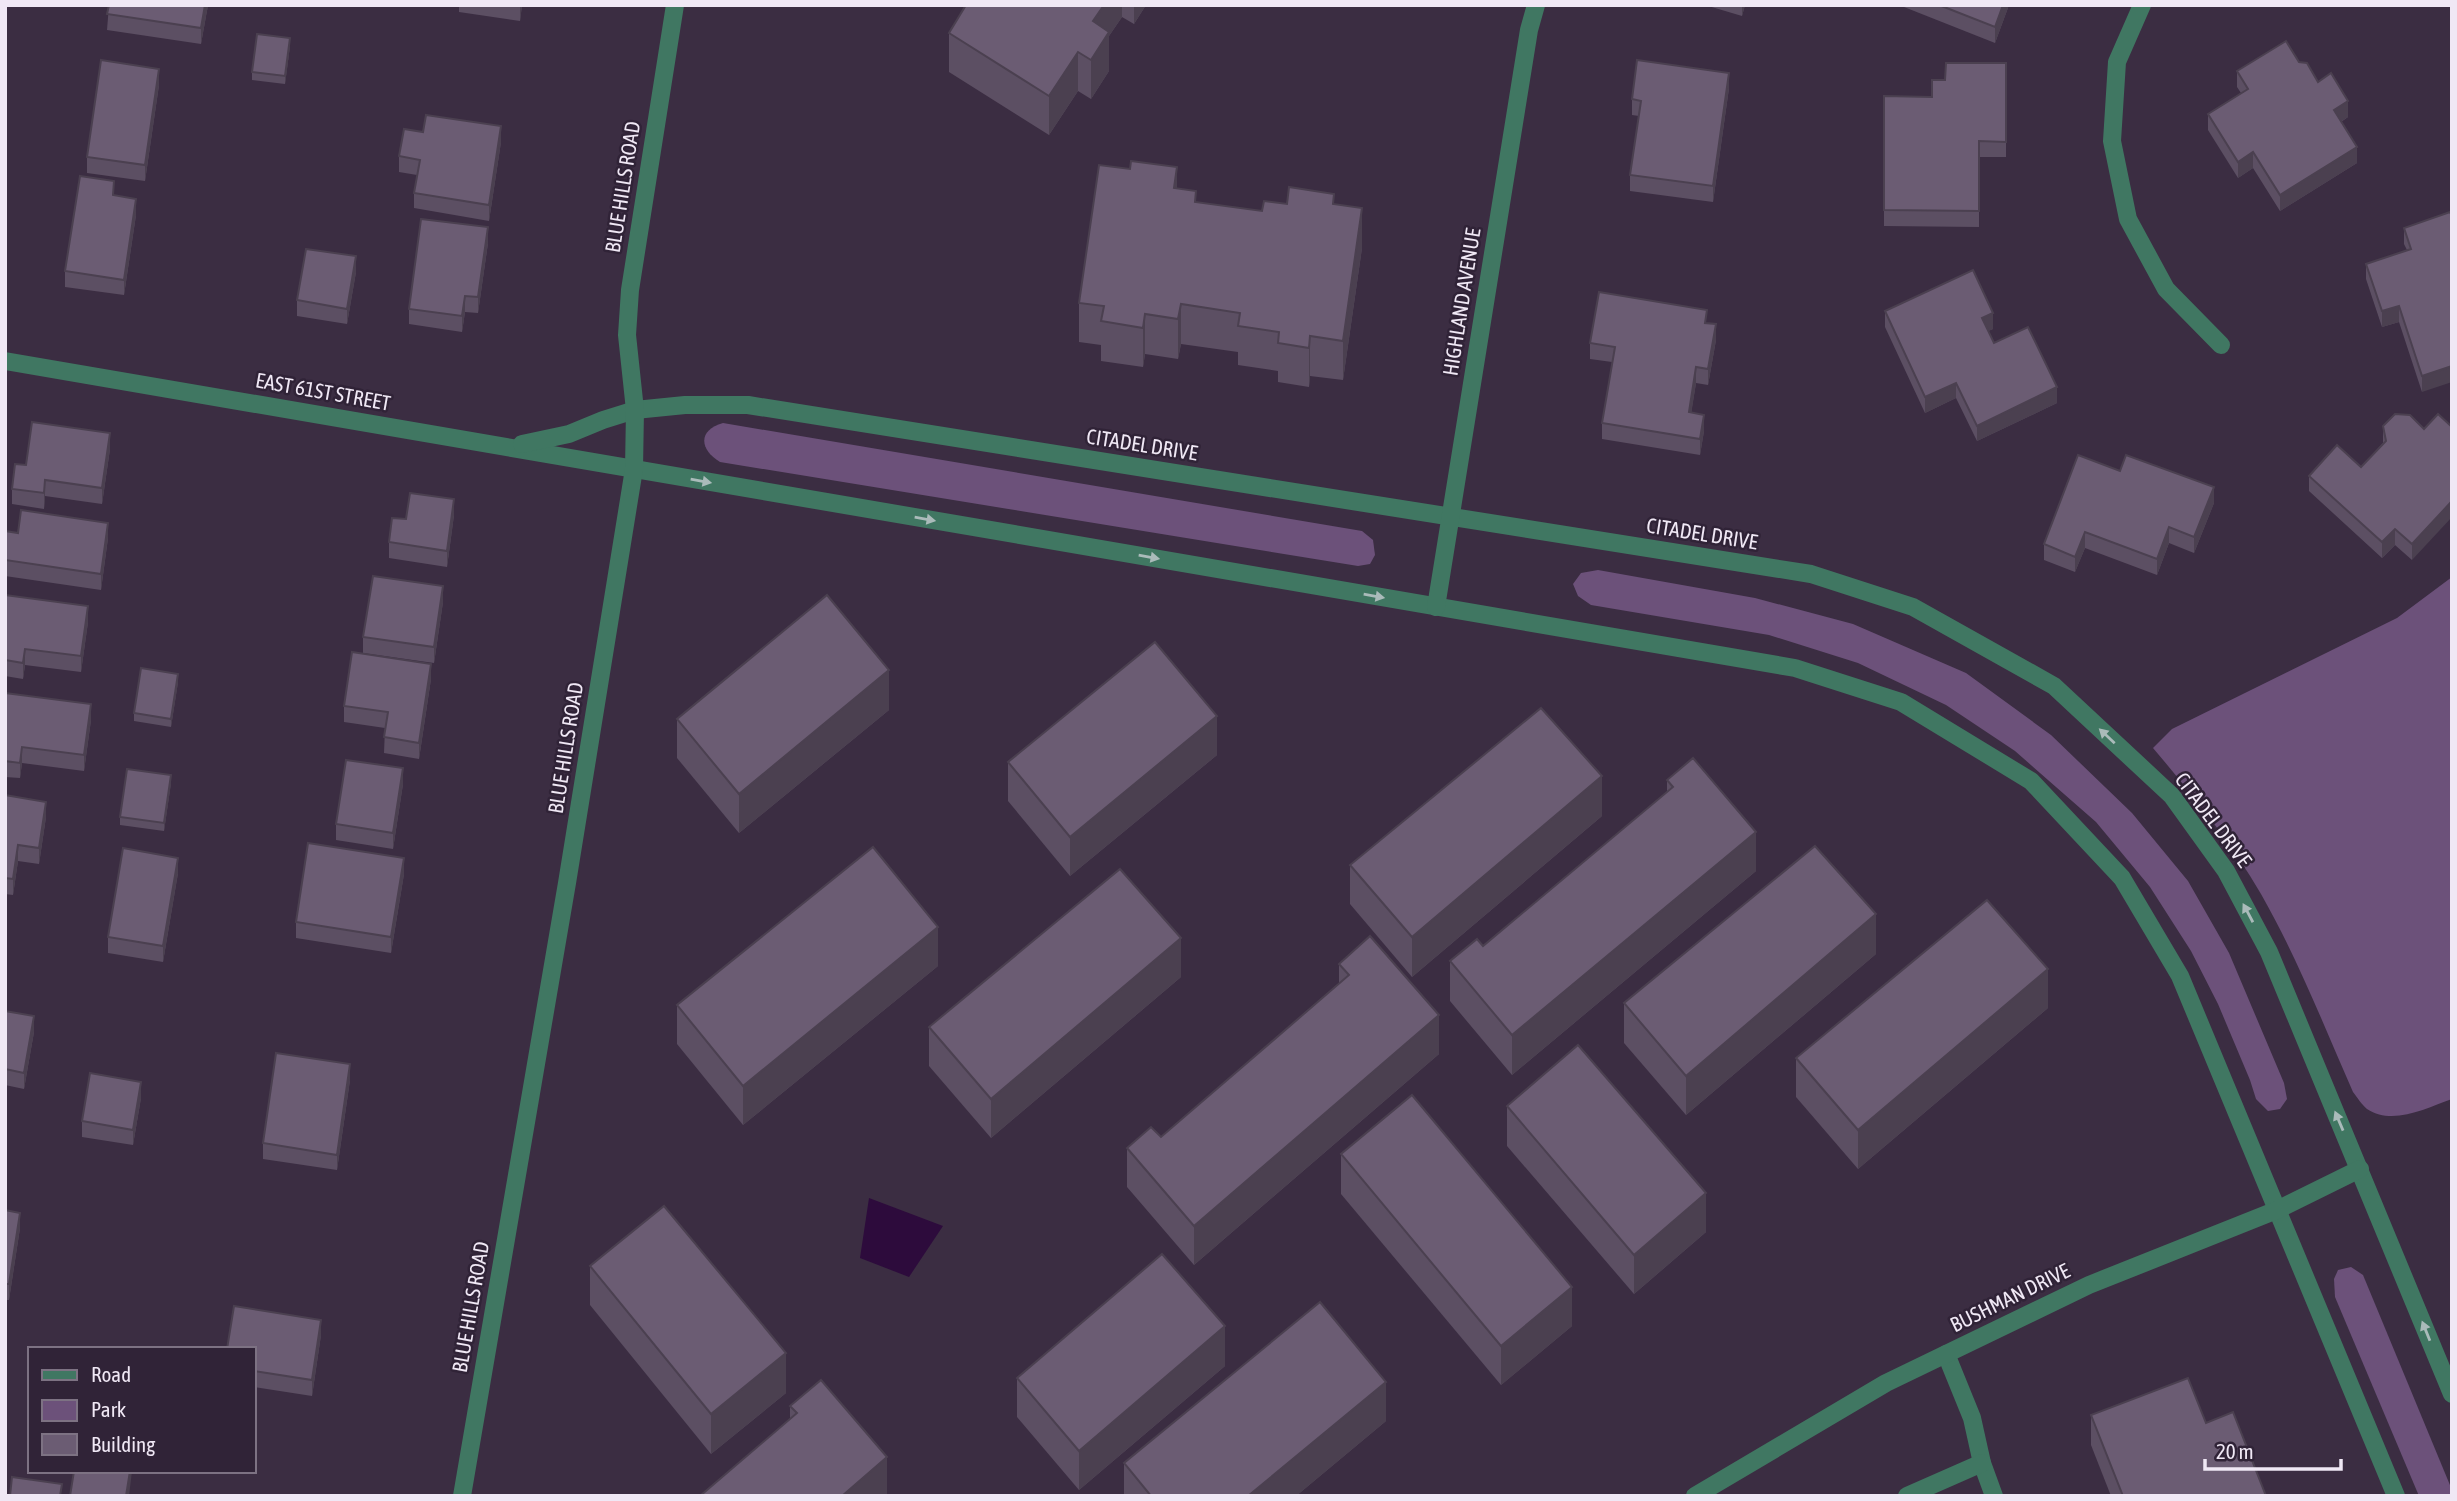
<svg xmlns="http://www.w3.org/2000/svg" width="2457" height="1501" font-family="'Asap Condensed',sans-serif">
<style>
.green{fill:#6c517a}
.water{fill:#2d0b3c}
.lines{fill:none;stroke-linecap:round;stroke-linejoin:round}
.service{stroke:#407762;stroke-width:18}
.minor{stroke:#407762;stroke-width:18}
.wall{fill:#5c4f63}
.shaded-wall{fill:#4b4050}
.building{fill:#6b5c73;stroke:#4b4050;stroke-width:2}
.oneway{fill:#aabbba}
.labels{text-anchor:middle;stroke-width:5;stroke-linejoin:round;paint-order:stroke}
.street-label{font-size:21px;fill:#f0e8f5;stroke:#302337}
</style>
<rect width="100%" height="100%" fill="#3b2d42"/>
<g class="green">
<path d="M723,423L1362,531L1373,540L1375,555L1370,564L1358,566L720,462C699,449 698,430 723,423Z"/>
<polygon points="1598,570 1755,598 1853,624 1966,673 2051,735 2132,813 2188,881 2229,953 2284,1083 2287,1099 2280,1109 2268,1111 2256,1099 2250,1080 2218,1004 2191,951 2150,887 2096,822 2015,751 1946,705 1858,663 1769,635 1591,605 1578,596 1573,584 1581,573"/>
<path d="M2452,577V1099C2426,1108 2393,1126 2367,1109C2362,1105 2357,1097 2353,1092C2324,1026 2297,957 2261,894C2230,841 2192,794 2153,748L2172,729L2397,618Z"/>
<polygon points="2351,1267 2363,1275 2452,1490 2452,1496 2419,1496 2335,1297 2334,1279 2338,1270"/>
</g>
<polygon class="water" points="869,1198 943,1226 909,1277 860,1258"/>
<g class="lines">
<g class="service">
<polyline points="1946,1354 1972,1418 1982,1463 1994,1496"/>
<polyline points="1907,1496 1982,1463"/>
</g>
<g class="minor">
<polyline points="2142,5 2117,62 2112,141 2128,219 2166,289 2221,345"/>
<polyline points="5,361 1795,668 1901,702 2031,781 2122,878 2180,976 2396,1496"/>
<polyline points="522,444 569,434 603,420 635,410 685,405 748,405 1811,574 1913,607 2054,686 2172,796 2226,871 2269,952 2452,1394"/>
<polyline points="1436,607 1529,30 1536,5"/>
<polyline points="462,1496 567,883 634,469 635,410 627,335 630,290 675,5"/>
<polyline points="1695,1496 1886,1383 2089,1285 2277,1210 2360,1169"/>
</g>
</g>
<g class="wall">
<polygon points="109,5 208,5 201,44 107,30"/>
<polygon points="459,5 522,5 520,21 459,12"/>
<polygon points="966,5 1146,5 1134,24 1122,17 1109,36 1109,71 1091,99 1078,91 1049,135 949,72 949,33"/>
<polygon points="1705,5 1745,5 1742,16"/>
<polygon points="1899,5 2009,5 1995,43"/>
<polygon points="290,46 285,84 252,80 252,72"/>
<polygon points="2299,62 2348,117 2341,122 2357,163 2280,211 2253,168 2238,178 2208,130 2208,114 2241,93 2237,87 2237,71"/>
<polygon points="2006,63 2006,157 1979,157 1979,227 1884,226 1884,96 1932,97 1945,80"/>
<polygon points="159,85 145,181 87,173 87,157"/>
<polygon points="1729,88 1713,202 1630,191 1630,175 1639,116 1632,115 1632,99"/>
<polygon points="501,142 489,221 414,208 414,193 417,175 399,172 399,156"/>
<polygon points="1177,188 1196,202 1262,211 1287,204 1334,204 1362,248 1343,380 1310,376 1309,387 1278,382 1278,371 1238,365 1238,352 1181,344 1178,359 1145,354 1143,367 1101,361 1101,345 1079,342 1079,303"/>
<polygon points="2450,212 2422,392 2399,322 2382,327 2366,279 2366,264 2407,250 2404,244 2404,228"/>
<polygon points="136,215 124,295 65,287 65,271"/>
<polygon points="488,243 478,313 465,312 462,332 409,324 409,309"/>
<polygon points="356,272 347,324 297,316 297,300"/>
<polygon points="1885,311 1993,329 1988,331 1994,343 2057,403 1977,441 1956,398 1925,413 1885,327"/>
<polygon points="1707,323 1716,340 1708,385 1696,383 1691,413 1704,431 1700,455 1602,439 1602,423 1612,362 1590,359 1590,343"/>
<polygon points="2383,426 2424,429 2412,560 2395,545 2382,558 2309,491 2309,476 2361,467 2383,443"/>
<polygon points="110,449 102,504 45,496 44,509 12,504 12,489 26,465"/>
<polygon points="2120,471 2214,503 2194,553 2169,543 2157,575 2085,548 2075,572 2044,560 2044,544"/>
<polygon points="454,515 447,567 389,558 389,542 406,519"/>
<polygon points="5,531 18,533 108,538 101,590 5,576"/>
<polygon points="5,595 88,622 81,672 25,665 23,679 5,676"/>
<polygon points="443,602 434,663 363,653 363,637"/>
<polygon points="431,679 419,759 384,753 385,728 344,722 344,706"/>
<polygon points="178,682 171,727 134,721 134,713"/>
<polygon points="5,693 91,720 84,771 22,763 20,778 5,777"/>
<polygon points="889,710 739,833 677,758 677,719"/>
<polygon points="1217,755 1070,876 1008,801 1008,762"/>
<polygon points="1667,780 1756,871 1512,1075 1450,1001 1450,961 1483,946 1667,792"/>
<polygon points="171,783 164,831 120,825 120,817"/>
<polygon points="403,784 393,849 336,840 336,824"/>
<polygon points="5,795 46,817 39,864 18,861 13,895 5,894"/>
<polygon points="1602,816 1412,977 1350,904 1350,865"/>
<polygon points="178,873 163,962 108,953 108,937"/>
<polygon points="404,874 391,953 296,938 296,922"/>
<polygon points="1876,954 1686,1115 1624,1043 1624,1003"/>
<polygon points="1339,964 1439,1054 1194,1265 1127,1187 1127,1148 1161,1137 1339,983"/>
<polygon points="938,966 743,1125 677,1044 677,1005"/>
<polygon points="1181,977 991,1138 929,1066 929,1027"/>
<polygon points="2048,1008 1858,1169 1796,1097 1796,1058"/>
<polygon points="5,1011 34,1032 24,1089 5,1085"/>
<polygon points="350,1080 337,1170 263,1159 263,1143"/>
<polygon points="141,1098 133,1145 82,1137 82,1121"/>
<polygon points="1507,1106 1706,1232 1634,1294 1507,1146"/>
<polygon points="1341,1154 1572,1326 1501,1385 1341,1194"/>
<polygon points="5,1210 20,1228 9,1300 5,1300"/>
<polygon points="590,1266 786,1393 711,1454 590,1305"/>
<polygon points="321,1335 312,1396 254,1387 254,1349"/>
<polygon points="1225,1366 1079,1490 1017,1417 1017,1378"/>
<polygon points="790,1406 887,1496 790,1419"/>
<polygon points="2091,1415 2206,1423 2266,1496 2111,1496 2091,1445"/>
<polygon points="1386,1421 1296,1496 1124,1496 1124,1463"/>
</g>
<g class="shaded-wall">
<polygon points="205,5 208,5 201,44 201,28"/>
<polygon points="520,5 522,5 520,21"/>
<polygon points="1104,5 1122,5 1122,17 1109,36 1109,71 1091,99 1091,60 1093,21"/>
<polygon points="1134,5 1146,5 1134,24"/>
<polygon points="1742,5 1745,5 1742,16"/>
<polygon points="2003,5 2009,5 1995,43 1995,27"/>
<polygon points="290,38 290,46 285,84 285,76"/>
<polygon points="1078,52 1078,91 1049,135 1049,96"/>
<polygon points="159,69 159,85 145,181 145,165"/>
<polygon points="1729,73 1729,88 1713,202 1713,186"/>
<polygon points="2348,101 2348,117 2334,126 2334,110"/>
<polygon points="501,126 501,142 489,221 489,205"/>
<polygon points="2357,147 2357,163 2280,211 2280,195"/>
<polygon points="2253,152 2253,168 2238,178 2238,162"/>
<polygon points="1177,167 1177,207 1174,188"/>
<polygon points="136,199 136,215 124,295 124,280"/>
<polygon points="1362,208 1362,248 1343,380 1343,341"/>
<polygon points="488,227 488,243 478,313 478,297"/>
<polygon points="356,256 356,272 347,324 347,309"/>
<polygon points="465,296 465,312 462,332 462,316"/>
<polygon points="1181,304 1181,344 1178,359 1178,319"/>
<polygon points="2399,306 2399,322 2382,327 2382,311"/>
<polygon points="1993,313 1993,329 1982,334 1982,318"/>
<polygon points="1145,314 1145,354 1143,367 1143,328"/>
<polygon points="1716,324 1716,340 1708,385 1708,369"/>
<polygon points="1310,336 1310,376 1309,387 1309,348"/>
<polygon points="2452,366 2452,382 2422,392 2422,376"/>
<polygon points="1696,367 1696,383 1689,428 1689,412"/>
<polygon points="1956,383 1956,398 1925,413 1925,397"/>
<polygon points="2057,387 2057,403 1977,441 1977,426"/>
<polygon points="1704,415 1704,431 1700,455 1700,439"/>
<polygon points="110,433 110,449 102,504 102,488"/>
<polygon points="45,480 45,496 44,509 44,493"/>
<polygon points="2214,487 2214,503 2194,553 2194,537"/>
<polygon points="454,499 454,515 447,567 447,551"/>
<polygon points="2452,501 2452,517 2412,560 2412,544"/>
<polygon points="108,523 108,538 101,590 101,574"/>
<polygon points="2169,527 2169,543 2157,575 2157,559"/>
<polygon points="2395,529 2395,545 2382,558 2382,542"/>
<polygon points="2085,532 2085,548 2075,572 2075,557"/>
<polygon points="443,586 443,602 434,663 434,647"/>
<polygon points="88,606 88,622 81,672 81,656"/>
<polygon points="25,649 25,665 23,679 23,663"/>
<polygon points="431,664 431,679 419,759 419,743"/>
<polygon points="889,670 889,710 739,833 739,794"/>
<polygon points="178,674 178,682 171,727 171,719"/>
<polygon points="91,704 91,720 84,771 84,755"/>
<polygon points="1217,716 1217,755 1070,876 1070,837"/>
<polygon points="22,747 22,763 20,778 20,763"/>
<polygon points="403,768 403,784 393,849 393,833"/>
<polygon points="171,775 171,783 164,831 164,823"/>
<polygon points="1602,776 1602,816 1412,977 1412,937"/>
<polygon points="46,802 46,817 39,864 39,848"/>
<polygon points="1756,832 1756,871 1512,1075 1512,1035"/>
<polygon points="18,845 18,861 13,895 13,879"/>
<polygon points="178,858 178,873 163,962 163,946"/>
<polygon points="404,858 404,874 391,953 391,937"/>
<polygon points="1876,914 1876,954 1686,1115 1686,1076"/>
<polygon points="938,927 938,966 743,1125 743,1086"/>
<polygon points="1181,938 1181,977 991,1138 991,1099"/>
<polygon points="2048,969 2048,1008 1858,1169 1858,1130"/>
<polygon points="1439,1015 1439,1054 1194,1265 1194,1226"/>
<polygon points="34,1016 34,1032 24,1089 24,1073"/>
<polygon points="350,1064 350,1080 337,1170 337,1155"/>
<polygon points="141,1082 141,1098 133,1145 133,1130"/>
<polygon points="1706,1193 1706,1232 1634,1294 1634,1255"/>
<polygon points="20,1213 20,1228 9,1300 9,1284"/>
<polygon points="1572,1287 1572,1326 1501,1385 1501,1346"/>
<polygon points="321,1320 321,1335 312,1396 312,1380"/>
<polygon points="1225,1326 1225,1366 1079,1490 1079,1451"/>
<polygon points="786,1353 786,1393 711,1454 711,1414"/>
<polygon points="1386,1382 1386,1421 1296,1496 1248,1496"/>
<polygon points="887,1457 887,1496 842,1496"/>
<polygon points="130,1471 132,1471 129,1496 126,1496"/>
</g>
<g class="building">
<polygon points="109,5 205,5 201,28 107,14"/>
<polygon points="966,5 1104,5 1093,21 1109,32 1091,60 1078,52 1049,96 949,33"/>
<polygon points="1939,5 2003,5 1995,27"/>
<polygon points="257,34 290,38 285,76 252,72"/>
<polygon points="2286,41 2299,62 2307,63 2318,82 2331,73 2348,101 2334,110 2357,147 2280,195 2253,152 2238,162 2208,114 2248,89 2237,71"/>
<polygon points="101,60 159,69 145,165 87,157"/>
<polygon points="1637,60 1729,73 1713,186 1630,175 1641,101 1632,99"/>
<polygon points="1946,63 2006,63 2006,142 1979,141 1979,211 1884,210 1884,96 1932,97 1932,80 1945,80"/>
<polygon points="426,115 501,126 489,205 414,193 420,160 399,156 404,129 423,132"/>
<polygon points="1131,161 1177,167 1174,188 1196,191 1195,202 1262,211 1264,201 1287,204 1289,187 1334,194 1333,204 1362,208 1343,341 1310,336 1309,348 1278,343 1279,332 1238,326 1240,313 1181,304 1178,319 1145,314 1143,328 1101,321 1104,306 1079,303 1099,165 1130,169"/>
<polygon points="80,176 114,181 113,195 136,199 124,280 65,271"/>
<polygon points="2450,212 2452,216 2452,366 2422,376 2399,306 2382,311 2366,264 2411,249 2404,228"/>
<polygon points="421,219 488,227 478,297 465,296 462,316 409,309"/>
<polygon points="306,249 356,256 347,309 297,300"/>
<polygon points="1973,270 1993,313 1982,318 1994,343 2028,327 2057,387 1977,426 1956,383 1925,397 1885,311"/>
<polygon points="1599,292 1707,310 1705,323 1716,324 1708,369 1696,367 1689,412 1704,415 1700,439 1602,423 1615,347 1590,343"/>
<polygon points="2395,414 2410,415 2424,429 2438,414 2452,427 2452,501 2412,544 2395,529 2382,542 2309,476 2337,445 2361,467 2386,441 2383,426"/>
<polygon points="32,422 110,433 102,488 45,480 44,493 12,489 15,464 26,465"/>
<polygon points="2078,455 2120,471 2126,455 2214,487 2194,537 2169,527 2157,559 2085,532 2075,557 2044,544"/>
<polygon points="410,493 454,499 447,551 389,542 392,518 406,519"/>
<polygon points="21,510 108,523 101,574 5,560 5,531 18,533"/>
<polygon points="373,576 443,586 434,647 363,637"/>
<polygon points="5,595 88,606 81,656 25,649 23,663 5,660"/>
<polygon points="827,595 889,670 739,794 677,719"/>
<polygon points="1155,642 1217,716 1070,837 1008,762"/>
<polygon points="352,652 431,664 419,743 384,737 388,712 344,706"/>
<polygon points="141,668 178,674 171,719 134,713"/>
<polygon points="5,693 91,704 84,755 22,747 20,763 5,761"/>
<polygon points="1541,708 1602,776 1412,937 1350,865"/>
<polygon points="1693,758 1756,832 1512,1035 1450,961 1477,939 1483,946 1673,787 1667,780"/>
<polygon points="346,760 403,768 393,833 336,824"/>
<polygon points="127,769 171,775 164,823 120,817"/>
<polygon points="5,795 46,802 39,848 18,845 13,879 5,878"/>
<polygon points="308,843 404,858 391,937 296,922"/>
<polygon points="1815,846 1876,914 1686,1076 1624,1003"/>
<polygon points="873,847 938,927 743,1086 677,1005"/>
<polygon points="123,848 178,858 163,946 108,937"/>
<polygon points="1120,869 1181,938 991,1099 929,1027"/>
<polygon points="1987,900 2048,969 1858,1130 1796,1058"/>
<polygon points="1370,936 1439,1015 1194,1226 1127,1148 1151,1127 1161,1137 1349,975 1339,964"/>
<polygon points="5,1011 34,1016 24,1073 5,1069"/>
<polygon points="1578,1045 1706,1193 1634,1255 1507,1106"/>
<polygon points="276,1053 350,1064 337,1155 263,1143"/>
<polygon points="90,1073 141,1082 133,1130 82,1121"/>
<polygon points="1412,1095 1572,1287 1501,1346 1341,1154"/>
<polygon points="664,1206 786,1353 711,1414 590,1266"/>
<polygon points="5,1210 20,1213 9,1284 5,1284"/>
<polygon points="1162,1254 1225,1326 1079,1451 1017,1378"/>
<polygon points="1320,1302 1386,1382 1248,1496 1151,1496 1124,1463"/>
<polygon points="234,1306 321,1320 312,1380 254,1371 254,1349 227,1349"/>
<polygon points="2188,1378 2206,1423 2233,1412 2266,1496 2123,1496 2091,1415"/>
<polygon points="821,1380 887,1457 842,1496 700,1496 797,1413 790,1406"/>
<polygon points="74,1471 130,1471 126,1496 70,1496"/>
<polygon points="12,1477 62,1484 60,1496 10,1496"/>
</g>
<defs><path id="oneway-solid" d="M-6-.8H1V-3.2L6.5 0L1 3.2V.8H-6Z" transform="scale(1.75)"/></defs>
<g class="oneway">
<use href="#oneway-solid" transform="translate(701 481) rotate(10)"/>
<use href="#oneway-solid" transform="translate(925 519) rotate(10)"/>
<use href="#oneway-solid" transform="translate(1149 557) rotate(10)"/>
<use href="#oneway-solid" transform="translate(1374 596) rotate(10)"/>
<use href="#oneway-solid" transform="translate(2107 736) rotate(-137)"/>
<use href="#oneway-solid" transform="translate(2248 913) rotate(-118)"/>
<use href="#oneway-solid" transform="translate(2339 1121) rotate(-113)"/>
<use href="#oneway-solid" transform="translate(2426 1331) rotate(-112)"/>
</g>
<g class="labels">
<g class="street-label">
<text transform="translate(623 187) rotate(-81)" y="7">BLUE HILLS ROAD</text>
<text transform="translate(1462 302) rotate(-81)" y="7">HIGHLAND AVENUE</text>
<text transform="translate(323 392) rotate(10)" y="7">EAST 61ST STREET</text>
<text transform="translate(1142 445) rotate(9)" y="7">CITADEL DRIVE</text>
<text transform="translate(1702 534) rotate(9)" y="7">CITADEL DRIVE</text>
<text transform="translate(566 748) rotate(-81)" y="7">BLUE HILLS ROAD</text>
<text transform="translate(2213 820) rotate(53)" y="7">CITADEL DRIVE</text>
<text transform="translate(2010 1298) rotate(-26)" y="7">BUSHMAN DRIVE</text>
<text transform="translate(471 1307) rotate(-80)" y="7">BLUE HILLS ROAD</text>
</g>
</g>
<rect width="2457" height="1501" fill="none" stroke="#f0e8f5" stroke-width="14"/>
<rect x="28" y="1347" width="228" height="126" fill="#302337" stroke="#7d7283" stroke-width="2"/>
<rect x="42" y="1370" width="35" height="10" fill="#407762" stroke="#7d7283" stroke-width="2"/>
<text x="91" y="1382" font-size="21" fill="#f0e8f5">Road</text>
<rect x="42" y="1400" width="35" height="21" fill="#6c517a" stroke="#7d7283" stroke-width="2"/>
<text x="91" y="1417" font-size="21" fill="#f0e8f5">Park</text>
<rect x="42" y="1434" width="35" height="21" fill="#6b5c73" stroke="#7d7283" stroke-width="2"/>
<text x="91" y="1452" font-size="21" fill="#f0e8f5">Building</text>
<path d="M2205 1459v10h136v-10" fill="none" stroke="#f0e8f5" stroke-width="3.5"/>
<text x="2216" y="1459" font-size="21" fill="#f0e8f5" stroke="#302337" stroke-width="5" paint-order="stroke">20 m</text>
</svg>
